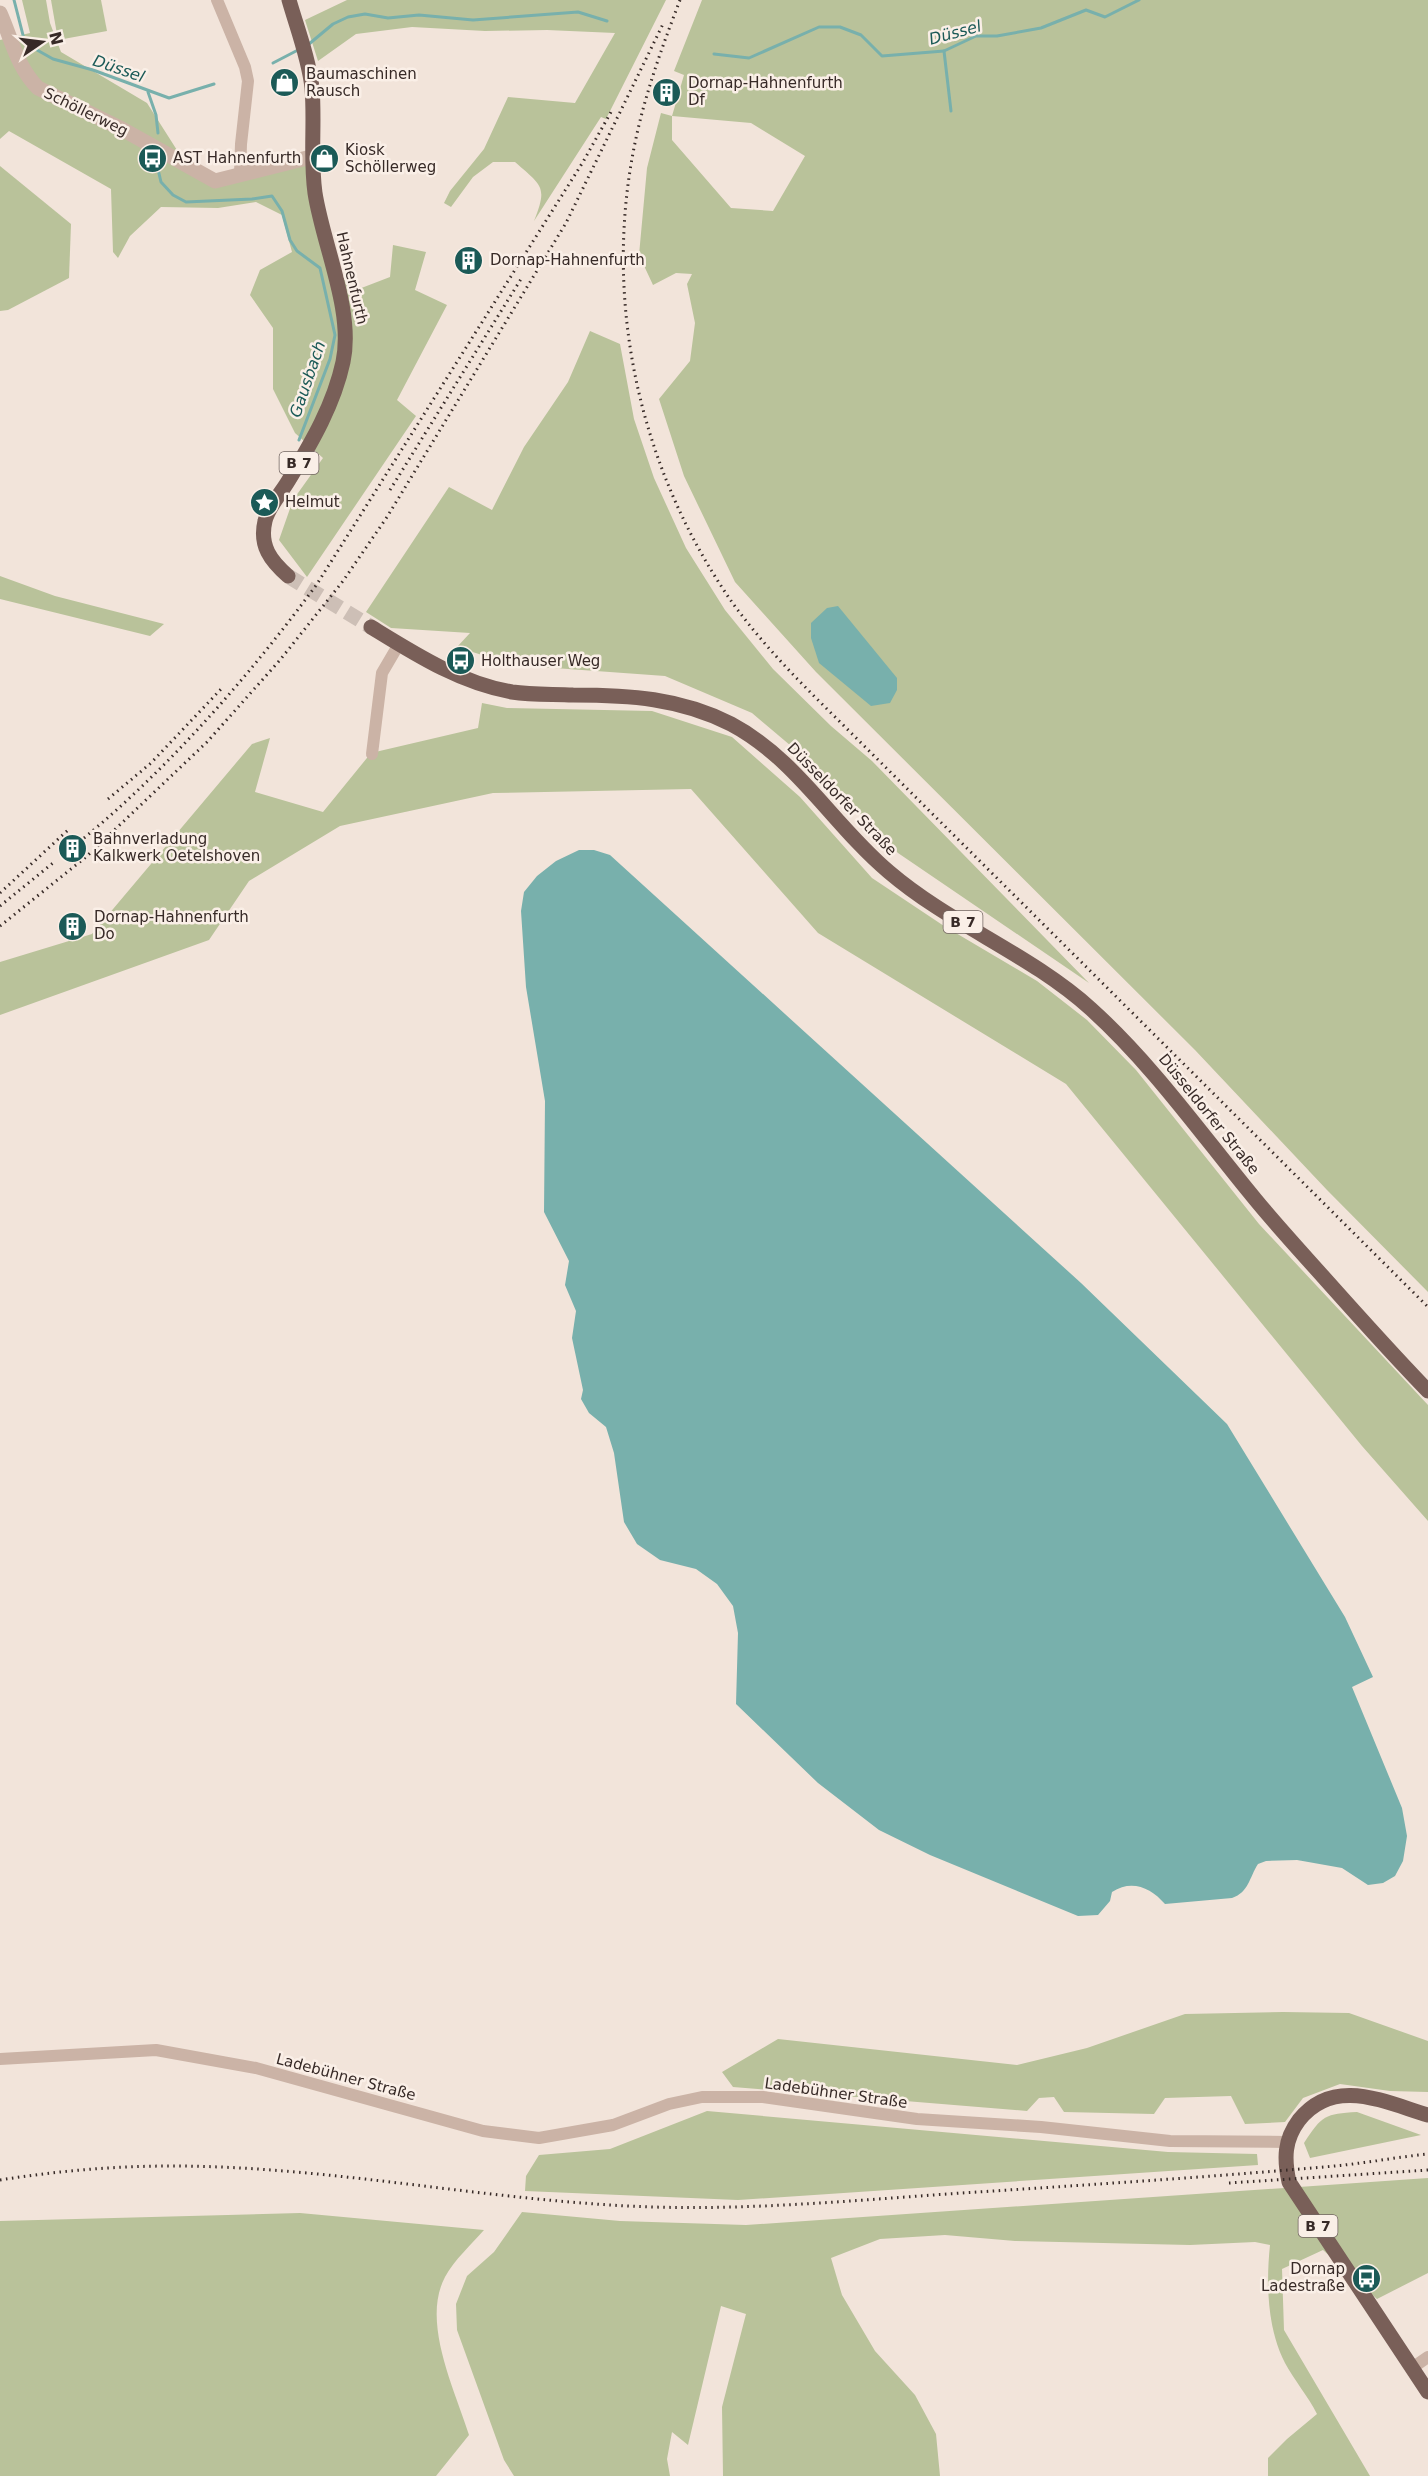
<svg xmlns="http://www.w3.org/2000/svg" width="1428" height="2476" font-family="'DejaVu Sans',sans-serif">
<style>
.green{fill:#b9c29a;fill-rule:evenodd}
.water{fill:#78b0ac}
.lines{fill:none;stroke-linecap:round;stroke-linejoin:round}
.stream{stroke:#78b0ac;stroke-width:3}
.primary-tunnel{stroke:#cdbfb6;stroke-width:15;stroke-dasharray:15 8;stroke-linecap:butt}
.minor{stroke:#cbb3a6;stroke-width:12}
.tertiary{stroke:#cbb3a6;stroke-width:15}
.primary{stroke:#795f58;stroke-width:15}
.rail{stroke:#372a27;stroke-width:3;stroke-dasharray:1.5 4.5;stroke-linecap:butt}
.labels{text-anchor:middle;stroke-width:5;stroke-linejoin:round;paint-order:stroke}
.shield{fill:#faefe7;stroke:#726561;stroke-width:1.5}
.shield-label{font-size:14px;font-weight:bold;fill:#372a27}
.poi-label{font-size:15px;fill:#372a27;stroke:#faefe7;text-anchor:start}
.street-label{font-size:15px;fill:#372a27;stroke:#faefe7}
.water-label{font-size:16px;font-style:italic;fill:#1b5a57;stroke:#faefe7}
</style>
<rect width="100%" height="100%" fill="#f2e4da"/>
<g class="green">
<polygon points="22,0 46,0 50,23 61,52 147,103 182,158 225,180 307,162 320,235 351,292 390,277 393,245 426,252 415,290 447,305 397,400 416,416 307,577 279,540 293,500 323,458 295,433 273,389 273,328 250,295 260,270 292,252 282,215 256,202 218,208 161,207 130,236 118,258 113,252 111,189 9,131 0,139 0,40 30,33"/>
<polygon points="51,0 101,0 107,31 58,40"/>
<path d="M347,0H666L606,119L601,117L534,221C548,186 542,186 515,162H493L473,177L451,207L444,203L450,191L484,149L508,97L575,103L615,33L547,30L485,31L412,27L356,34L318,61L305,20Z"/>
<path d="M702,0H1428V1292L1327,1190L1195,1050L816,672L735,582L684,476L659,399L690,361L695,323L687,284L692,274L676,273L653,285L639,255L647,168L661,113L672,116L684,75L674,71ZM672,116L751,123L805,156L773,211L731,208L672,140Z"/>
<polygon points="0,166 71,224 69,278 8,310 0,311"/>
<polygon points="590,331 620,344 634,419 654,478 686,548 725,610 773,669 831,726 872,761 1089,983 898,853 810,762 752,713 665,676 513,665 457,647 470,633 391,628 366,612 449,487 492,510 524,447 568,382"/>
<polygon points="0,576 55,596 164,624 150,636 0,599"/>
<polygon points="482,703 507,708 652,711 732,737 800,797 872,878 944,926 1037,981 1087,1020 1136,1070 1259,1224 1428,1405 1428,1521 1362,1446 1066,1084 818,933 691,789 493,793 340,826 249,881 209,940 0,1015 0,962 92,934 252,744 270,738 255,792 323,812 371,753 478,728"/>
<polygon points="1283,2012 1349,2013 1428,2041 1428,2092 1390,2091 1340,2084 1303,2098 1285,2122 1245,2124 1231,2096 1165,2098 1154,2114 1064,2112 1054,2097 1039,2098 1027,2111 733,2087 722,2072 778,2039 1017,2065 1087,2048 1185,2014"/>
<polygon points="707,2111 1168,2152 1257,2154 1258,2165 738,2200 525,2191 526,2176 539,2155 610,2149"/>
<path d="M1357,2112L1421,2135L1310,2158L1304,2143C1322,2115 1325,2114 1357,2112Z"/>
<path d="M1428,2178V2273L1377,2299L1323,2250L1282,2269L1284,2330L1370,2476H1268V2458L1287,2439L1317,2414C1308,2396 1294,2380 1285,2363C1267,2328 1266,2283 1270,2245L1255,2242L1190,2245L1015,2241L945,2235L880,2239L831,2258L842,2295L875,2351L915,2395L936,2434L940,2476H723L722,2407L746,2314L721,2306L688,2445L672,2432L667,2459L670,2476H514L504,2460L457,2330L456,2304L467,2276L494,2252L522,2212L620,2221L746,2225Z"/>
<path d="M300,2213L484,2230C472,2244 454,2260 445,2277C421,2322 455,2390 469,2435L436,2476H0V2221Z"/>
</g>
<g class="water">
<polygon points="838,606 897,678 897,690 890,703 871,706 819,663 811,638 811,623 827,608"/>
<path d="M579,850H594L610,855L1081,1283L1227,1424L1345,1617L1373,1677L1352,1687L1402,1808L1407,1836L1403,1861L1395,1876L1383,1883L1368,1885L1342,1868L1297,1860L1266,1861L1258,1864C1249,1878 1249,1892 1232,1898L1165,1904C1151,1888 1132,1879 1112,1892L1110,1901L1098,1915L1078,1916L930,1855L879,1830L818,1783L736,1704L738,1633L733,1606L717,1584L696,1569L660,1560L637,1544L624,1522L614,1453L606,1427L589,1413L581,1399L583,1390L572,1338L576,1311L565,1285L569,1261L544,1212L545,1101L526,987L521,911L524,892L537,876L556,861Z"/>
</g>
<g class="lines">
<g class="stream">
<polyline points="14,0 24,39 30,46 53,59 93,70 169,98 214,84"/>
<polyline points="309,44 333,24 348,17 365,14 388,18 419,15 473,20 578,12 607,21"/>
<polyline points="944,51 951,111"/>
<polyline points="714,54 749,58 819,27 840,27 861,35 882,56 944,51 976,36 997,36 1041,28 1086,10 1105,17 1139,0"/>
<polyline points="273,63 298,50"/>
<polyline points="148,92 156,115 158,133"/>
<polyline points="156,161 161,182 173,195 186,202 252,199 272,196 282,211 290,240 297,251 320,268 335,335 330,359 299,440"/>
</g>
<polyline class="primary-tunnel" points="288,576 371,627"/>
<g class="minor">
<polyline points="217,0 245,67 248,81 241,144 240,174"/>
<polyline points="372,754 382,673 399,644"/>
<polyline points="0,2059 156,2050 256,2068 483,2131 539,2138 613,2125 669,2104 702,2097 763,2097 917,2119 1041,2127 1170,2141 1287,2142"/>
<polyline points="1412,2368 1428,2357"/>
</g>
<path class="tertiary" d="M0,13C12,40 17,67 38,88L122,129L215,181L311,157"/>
<g class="primary">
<path d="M288,576C271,561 259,546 265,521C268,507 283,491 290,478C312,442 334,404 343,362C354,311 323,245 315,193C310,158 315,123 312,88C309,59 297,28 289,0"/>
<path d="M371,627C415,654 460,683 512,692C532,695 552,694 573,695C629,695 680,698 731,724C797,759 833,825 889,872C951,925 1030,954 1091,1009C1153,1065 1202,1135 1255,1199C1278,1227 1303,1254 1327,1281C1360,1318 1393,1355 1428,1391"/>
<path d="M1428,2115C1384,2102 1334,2076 1299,2120C1284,2140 1284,2159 1289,2182L1428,2392"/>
</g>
<g class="rail">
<path d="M680,0C662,47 645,94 635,143C602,302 640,472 734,605C759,639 788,670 818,700L1428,1307"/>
<polyline points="390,490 521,279"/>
<polyline points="108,799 151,763 223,687"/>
<path d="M84,838C170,767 251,674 317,584L583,162L611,112"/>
<polyline points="0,893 68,830"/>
<polyline points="0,906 53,863"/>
<polyline points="0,926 86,857 207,742 280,660 343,581 387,517 566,223 663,24"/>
<path d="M0,2180C57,2171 114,2166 172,2166C333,2166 492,2202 653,2207C756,2210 859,2200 962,2193C1086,2185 1211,2177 1335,2166C1366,2163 1397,2157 1428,2154"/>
<polyline points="1229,2183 1428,2170"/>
</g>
</g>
<defs>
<symbol id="shop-disc" viewBox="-11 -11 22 22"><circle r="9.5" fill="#1b5a57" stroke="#faefe7"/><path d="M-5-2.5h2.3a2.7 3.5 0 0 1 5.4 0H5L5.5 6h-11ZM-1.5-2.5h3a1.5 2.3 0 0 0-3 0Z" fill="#fff"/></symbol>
<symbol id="building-disc" viewBox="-11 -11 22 22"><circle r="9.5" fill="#1b5a57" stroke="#faefe7"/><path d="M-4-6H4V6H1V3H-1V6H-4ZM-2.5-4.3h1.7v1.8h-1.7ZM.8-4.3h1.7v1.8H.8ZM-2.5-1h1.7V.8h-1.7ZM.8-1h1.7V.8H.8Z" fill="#fff"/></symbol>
<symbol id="bus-disc" viewBox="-11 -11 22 22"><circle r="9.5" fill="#1b5a57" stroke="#faefe7"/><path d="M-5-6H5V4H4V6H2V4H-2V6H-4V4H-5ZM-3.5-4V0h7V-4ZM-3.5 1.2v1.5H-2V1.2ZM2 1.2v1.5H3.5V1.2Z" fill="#fff"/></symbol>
<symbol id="sight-disc" viewBox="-11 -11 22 22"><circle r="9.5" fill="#1b5a57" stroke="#faefe7"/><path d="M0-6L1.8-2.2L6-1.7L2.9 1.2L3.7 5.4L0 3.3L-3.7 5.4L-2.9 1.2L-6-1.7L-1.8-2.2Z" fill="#fff"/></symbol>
</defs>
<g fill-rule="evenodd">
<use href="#shop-disc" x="268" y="66" width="33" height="33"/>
<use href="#building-disc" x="650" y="76" width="33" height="33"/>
<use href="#bus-disc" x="136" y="142" width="33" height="33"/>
<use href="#shop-disc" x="308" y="142" width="33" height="33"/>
<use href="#building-disc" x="452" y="244" width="33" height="33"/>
<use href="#sight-disc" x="248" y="486" width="33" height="33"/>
<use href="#bus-disc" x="444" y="644" width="33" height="33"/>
<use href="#building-disc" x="56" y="832" width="33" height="33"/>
<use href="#building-disc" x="56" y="910" width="33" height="33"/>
<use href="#bus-disc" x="1350" y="2262" width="33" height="33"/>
</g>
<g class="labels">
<g class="shield">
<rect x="279.5" y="452" width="39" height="22" rx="4.5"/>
<rect x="943.5" y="911" width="39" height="22" rx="4.5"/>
<rect x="1298.5" y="2215" width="39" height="22" rx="4.5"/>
</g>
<g class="shield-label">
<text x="299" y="468">B 7</text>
<text x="963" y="927">B 7</text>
<text x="1318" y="2231">B 7</text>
</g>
<g class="poi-label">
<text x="306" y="79">Baumaschinen<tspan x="306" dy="17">Rausch</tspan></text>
<text x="688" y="88">Dornap-Hahnenfurth<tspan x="688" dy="17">Df</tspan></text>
<text x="345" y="155">Kiosk<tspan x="345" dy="17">Schöllerweg</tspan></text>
<text x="173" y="163">AST Hahnenfurth</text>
<text x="490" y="265">Dornap-Hahnenfurth</text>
<text x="285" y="507">Helmut</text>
<text x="481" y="666">Holthauser Weg</text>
<text x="93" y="844">Bahnverladung<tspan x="93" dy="17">Kalkwerk Oetelshoven</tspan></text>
<text x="94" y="922">Dornap-Hahnenfurth<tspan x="94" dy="17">Do</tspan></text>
<text x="1345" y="2274" text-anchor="end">Dornap<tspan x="1345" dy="17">Ladestraße</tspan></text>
</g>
<g class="street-label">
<text transform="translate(86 112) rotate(26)" y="5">Schöllerweg</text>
<text transform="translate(352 278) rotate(77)" y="5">Hahnenfurth</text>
<text transform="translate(842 799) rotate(46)" y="5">Düsseldorfer Straße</text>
<text transform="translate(1209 1114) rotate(51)" y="5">Düsseldorfer Straße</text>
<text transform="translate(346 2077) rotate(15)" y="5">Ladebühner Straße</text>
<text transform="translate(836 2093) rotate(8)" y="5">Ladebühner Straße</text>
</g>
<g class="water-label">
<text transform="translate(955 32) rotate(-15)" y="6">Düssel</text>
<text transform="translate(119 68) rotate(19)" y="6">Düssel</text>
<text transform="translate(307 379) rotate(-71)" y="6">Gausbach</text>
</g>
</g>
<g transform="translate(42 42) rotate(76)" stroke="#faefe7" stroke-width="4.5" paint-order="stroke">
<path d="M0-4.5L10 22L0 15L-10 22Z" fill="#372a27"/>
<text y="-9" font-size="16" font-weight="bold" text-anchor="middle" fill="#372a27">N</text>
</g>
</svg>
